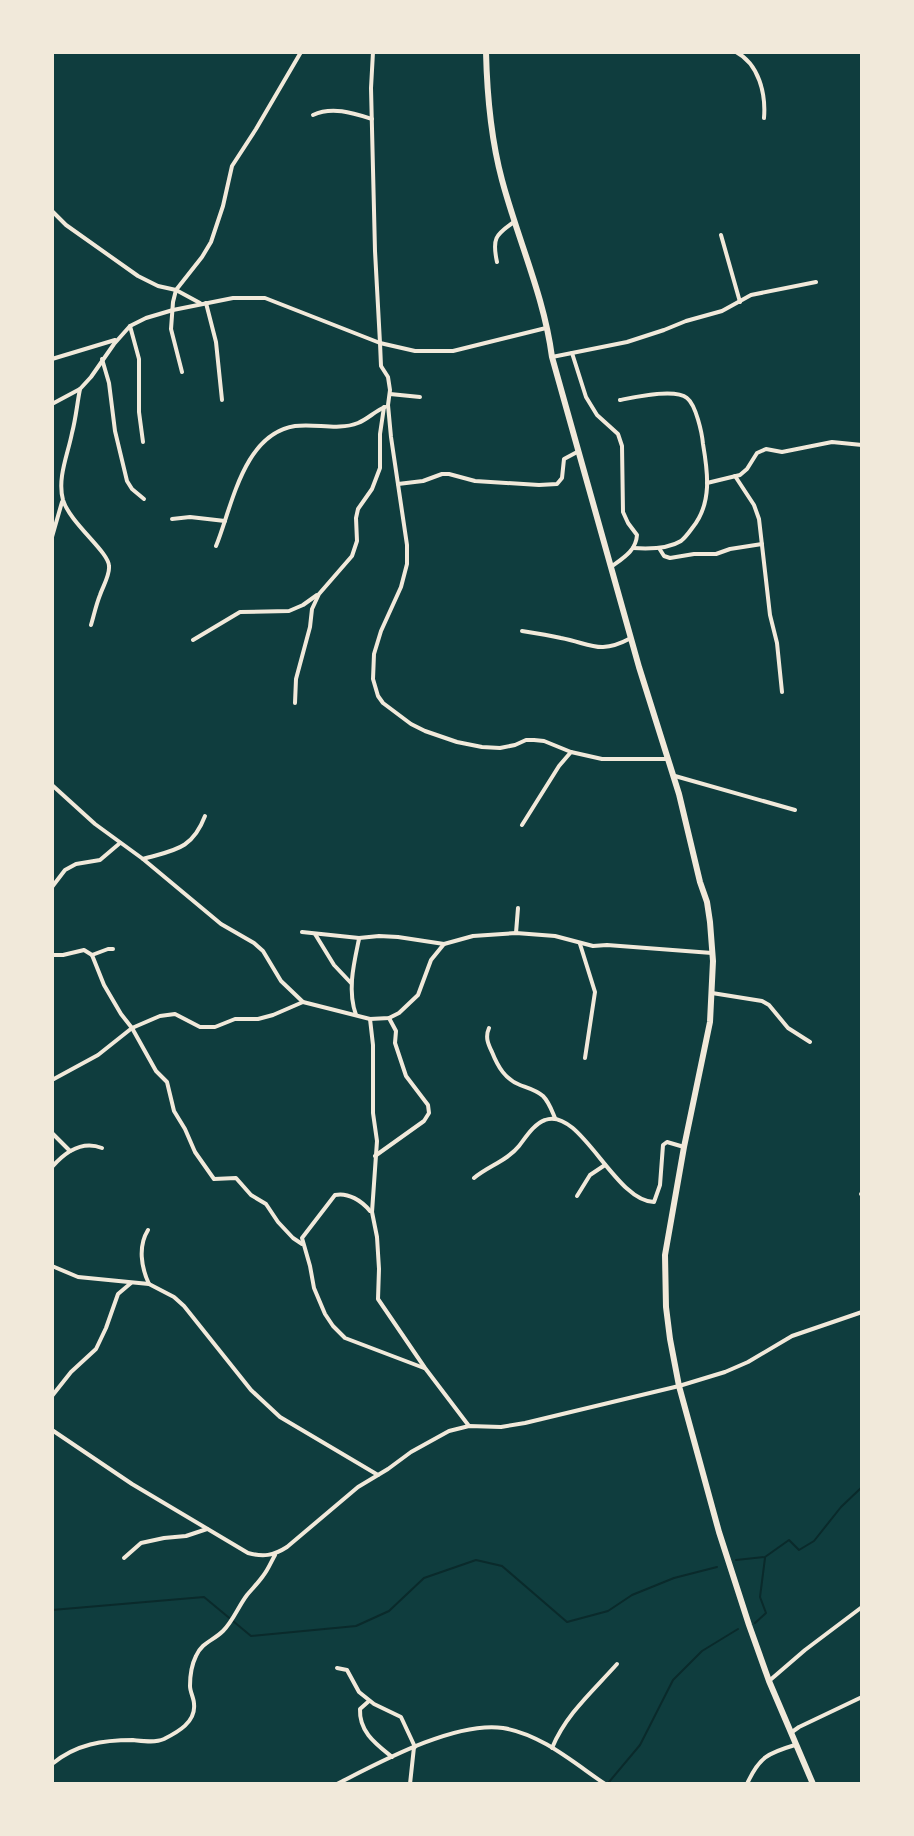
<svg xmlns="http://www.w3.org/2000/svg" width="914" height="1836" font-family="'DejaVu Sans',sans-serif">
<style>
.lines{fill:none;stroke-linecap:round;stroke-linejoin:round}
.stream{stroke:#0a2a2b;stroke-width:2}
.minor{stroke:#f1e9da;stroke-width:4}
.tertiary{stroke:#f1e9da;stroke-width:4}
.trunk{stroke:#f1e9da;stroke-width:6}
</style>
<rect width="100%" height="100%" fill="#0f3d3e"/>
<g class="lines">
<g class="stream">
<polyline points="736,1560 765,1557 789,1540 799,1550 814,1541 841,1507 862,1487"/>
<polyline points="52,1610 204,1597 251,1636 356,1626 389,1611 424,1578 476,1560 502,1566 567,1622 608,1611 632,1595 674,1578 717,1567"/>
<polyline points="755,1623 766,1613 760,1597 765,1558"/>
<polyline points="609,1782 640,1745 673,1680 702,1651 738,1629"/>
</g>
<g class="minor">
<polyline points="373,52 371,88 375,251 380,343 381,366 388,377 390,390 388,405 391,437 407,545 407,564 401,587 381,631 374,654 373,679 378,696 383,703 411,724 425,731 457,742 482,747 500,748 515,745 526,740 534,740 544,741 571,752 602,759 667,759"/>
<path d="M736,52C759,64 766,94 764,118"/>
<path d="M313,115C332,106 353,113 372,119"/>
<polyline points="52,211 66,225 138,276 158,286 176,290 200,303"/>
<polyline points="721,235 740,302"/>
<path d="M497,262C492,239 495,235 514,222"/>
<polyline points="206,303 216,342 222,400"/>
<polyline points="130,326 139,359 139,412 143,442"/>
<path d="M572,353L586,397L597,415L618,434L622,446L623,512L628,523L637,535C636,551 623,558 611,567"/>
<polyline points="552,357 627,342 664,330 686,321 722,311 751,295 816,282"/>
<polyline points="52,359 115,340"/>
<polyline points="102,359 109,383 115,431 127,481 132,489 144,499"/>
<polyline points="182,372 171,329 173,302 176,290 202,257 211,242 223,206 232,166 256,129 301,52"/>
<path d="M80,389C77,404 76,418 72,433C68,454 57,478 63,500C70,523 109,552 109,566C110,575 103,586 100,595C96,605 94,615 91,625"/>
<polyline points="390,394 420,397"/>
<path d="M620,400C635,397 675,388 687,398C696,405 702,433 703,444C708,473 712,503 693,527C690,531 686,537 681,541C668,549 647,549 633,548"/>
<polyline points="52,404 80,389 91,377 114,344 130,326 146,318 173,310 233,298 265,298 380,343 415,351 453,351 546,328"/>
<polyline points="735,476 754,505 759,519 770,615 777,643 782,692"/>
<polyline points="707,483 740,475 747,469 757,453 766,449 782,452 832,442 862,445"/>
<polyline points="398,484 423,481 442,474 449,474 475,481 539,485 557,484 562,478 564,459 579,451"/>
<polyline points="172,519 190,517 225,521"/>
<polyline points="52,537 62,502"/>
<path d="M216,546C232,507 243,434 295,426C316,423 338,431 358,423C368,419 375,411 385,407"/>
<polyline points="659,548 664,556 670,558 694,554 716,554 730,549 762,544"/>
<path d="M522,631C535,633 548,635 561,638C592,644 599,655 631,638"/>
<polyline points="193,640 240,612 289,611 303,605 317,595"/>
<polyline points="295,703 296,679 310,627 312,609 319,594 352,556 357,541 356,518 358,509 372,489 380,468 380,434 384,407"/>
<polyline points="675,776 795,810"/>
<polyline points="52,785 95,824 143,859 221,924 254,943 263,951 281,981 303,1002 370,1019 389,1018 399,1013 418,995 431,960 444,944"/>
<polyline points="522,825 559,766 571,752"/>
<path d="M143,859C174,850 192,850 205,816"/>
<polyline points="52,887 65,870 76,864 100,860 120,843"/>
<polyline points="52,894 52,915"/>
<polyline points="302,932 359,938 379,936 398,937 444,944 473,936 516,933 555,936 593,946 607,945 712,953"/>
<polyline points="516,933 518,908"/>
<polyline points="315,934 334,965 351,983"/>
<polyline points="580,944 595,992 585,1058"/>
<polyline points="52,955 63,955 84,950 92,955 104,985 121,1014 132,1028 156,1071 167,1082 174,1111 185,1129 195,1152 214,1179 236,1178 251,1195 266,1204 278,1222 293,1238 302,1244"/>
<polyline points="92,955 108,949 113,949"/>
<polyline points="712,993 762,1001 769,1005 788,1028 810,1042"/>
<path d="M356,1015C347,990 354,963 359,939"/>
<polyline points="370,1019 373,1045 373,1113 377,1141 372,1212 377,1237 379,1269 378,1299 425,1368 469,1426"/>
<path d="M489,1028C485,1037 488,1044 492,1052C498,1067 505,1079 520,1085C528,1088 536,1090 543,1096C549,1102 552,1111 555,1118"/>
<polyline points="52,1080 98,1055 132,1028 160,1016 175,1014 200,1027 215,1027 235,1019 258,1019 273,1015 303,1002"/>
<polyline points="52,1133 70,1151"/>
<polyline points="375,1156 424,1121 429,1113 428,1105 406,1076 395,1043 396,1031 389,1018"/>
<path d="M52,1167C65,1152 82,1140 102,1148"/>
<path d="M474,1178C488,1166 507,1161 519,1146C526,1137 534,1124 545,1120C580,1106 615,1202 654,1202L660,1185L663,1145L667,1142L684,1147"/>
<polyline points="861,1194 862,1194"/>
<polyline points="577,1196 590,1175 605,1165"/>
<path d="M370,1211C362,1201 348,1192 335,1195L302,1238L310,1266L314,1288L325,1314L333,1326L345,1338L424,1368"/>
<path d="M148,1230C138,1246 141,1267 149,1284L174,1297L184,1306L251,1390L280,1417L378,1475"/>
<polyline points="52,1266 78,1277 149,1284"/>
<polyline points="679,1386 725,1372 748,1362 792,1336 862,1312"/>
<polyline points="52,1396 71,1372 96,1349 106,1328 118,1294 131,1283"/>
<polyline points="124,1558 141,1543 164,1538 186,1536 207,1529"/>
<polyline points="337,1668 347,1670 359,1692 374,1704 401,1717 415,1747"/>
<polyline points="769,1681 805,1650 862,1607"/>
<path d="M369,1701L360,1709C359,1732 376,1744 392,1757"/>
<polyline points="792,1732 799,1727 862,1697"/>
<path d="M552,1748C566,1714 593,1691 617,1664"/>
<path d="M52,1764C76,1744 103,1740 133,1740C143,1741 155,1743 164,1739C178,1732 196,1722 194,1704C194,1698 190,1692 190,1686C190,1676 192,1664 196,1656C202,1642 213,1641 223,1631C233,1621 238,1607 247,1595C252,1589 258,1583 263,1576C268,1570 271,1562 275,1555"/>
<path d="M337,1784C380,1762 455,1721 503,1728C541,1734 574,1763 605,1784"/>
<polyline points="410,1784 414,1747"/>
<path d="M747,1784C759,1757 768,1753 795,1745"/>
</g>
<path class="tertiary" d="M52,1430L132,1484L248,1553C263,1557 273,1556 287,1547L358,1487L388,1469L411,1452L449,1431L469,1426L501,1427L525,1423L679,1386"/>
<path class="trunk" d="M486,52C487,94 491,139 502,180C518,240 544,296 552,357L639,667L679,794L700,882L707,902L710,922L713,961L710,1022L684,1147L665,1255L666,1307L670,1339L679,1386L719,1532L749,1625L769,1681L813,1784"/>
</g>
<rect width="914" height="1836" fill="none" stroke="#f1e9da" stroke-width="108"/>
</svg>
